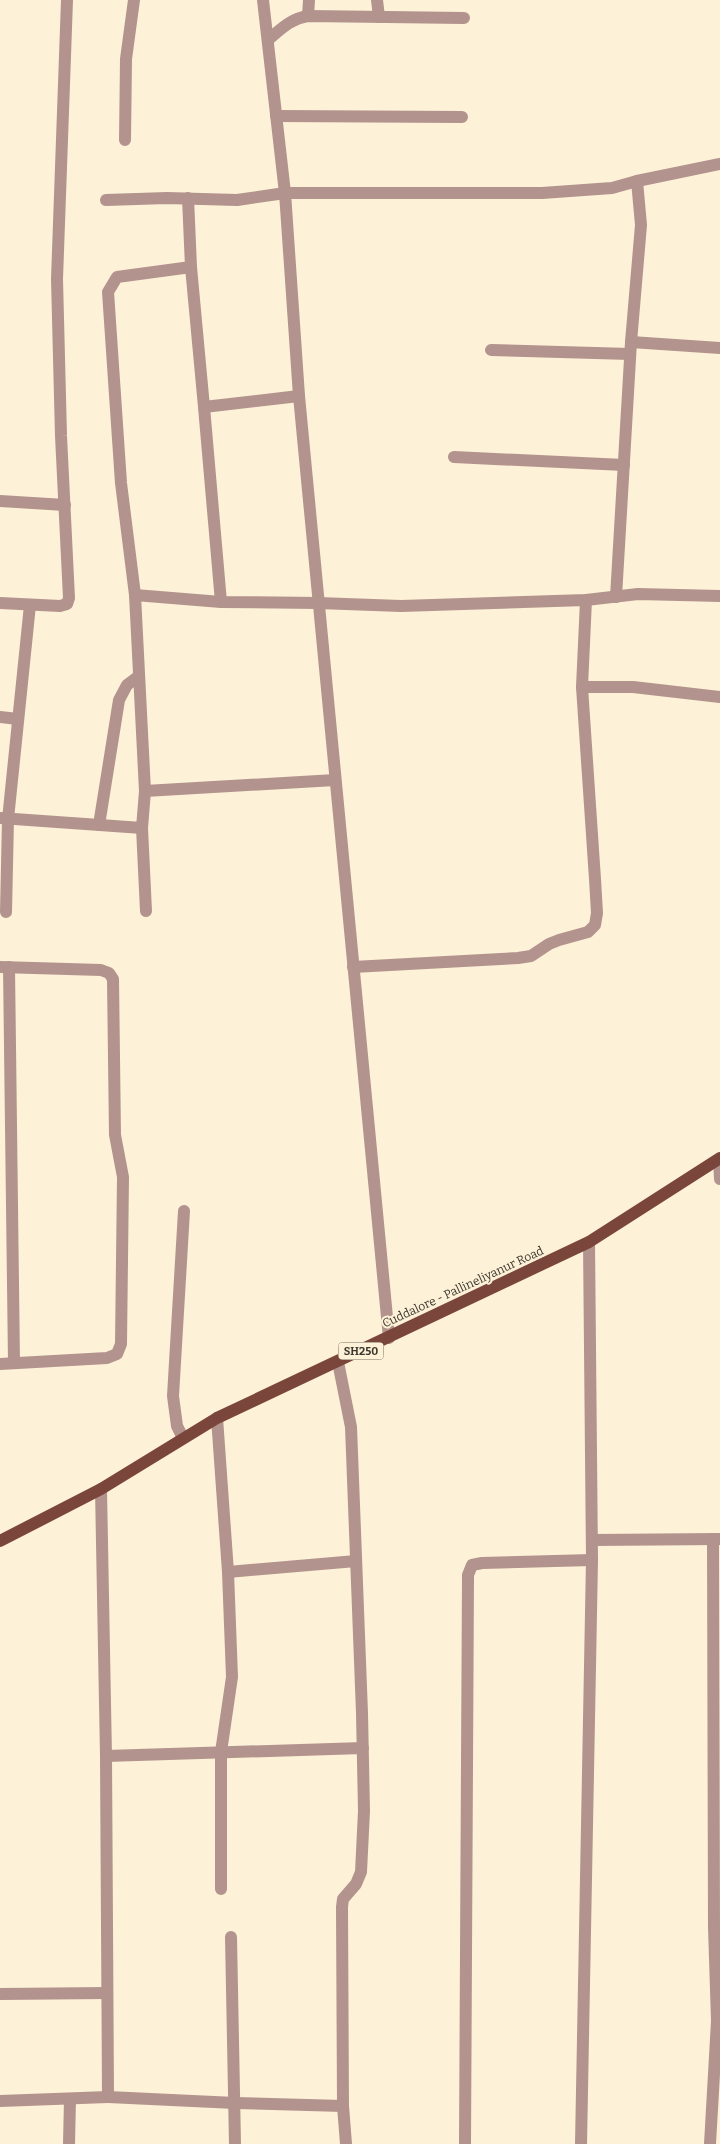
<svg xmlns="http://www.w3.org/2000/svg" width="720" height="2144" font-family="Bitter,serif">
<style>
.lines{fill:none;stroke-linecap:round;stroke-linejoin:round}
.minor{stroke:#b3938d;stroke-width:12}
.major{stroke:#7a463b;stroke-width:12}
.labels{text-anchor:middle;stroke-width:4;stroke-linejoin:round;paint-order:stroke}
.shield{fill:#fdf1d7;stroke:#777061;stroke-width:1}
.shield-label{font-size:11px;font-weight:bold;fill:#3d382e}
.street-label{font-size:12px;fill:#3d382e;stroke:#fdf1d7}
</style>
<rect width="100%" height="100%" fill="#fdf1d7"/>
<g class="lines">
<g class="minor">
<polyline points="263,0 285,193 299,396 389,1338"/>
<polyline points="377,0 379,17"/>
<polyline points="308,16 309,0"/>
<path d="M268,40C281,29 290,19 308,16L464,18"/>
<polyline points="276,116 462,117"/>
<polyline points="125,140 126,59 134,0"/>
<polyline points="188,198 191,267 204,407 299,396"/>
<polyline points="106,200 167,198 237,200 285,193 542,193 612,188 637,181 720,164"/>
<polyline points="631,342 720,348"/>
<polyline points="491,350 630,354"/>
<polyline points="204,407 221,602"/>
<polyline points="454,457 624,465"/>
<polyline points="0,501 65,505"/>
<polyline points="135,595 221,602 318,603 401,606 586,600 638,594 720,596"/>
<polyline points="616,597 631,342 641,225 637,181"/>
<polyline points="0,603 60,606 67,604 69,598 61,436 57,279 67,0"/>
<polyline points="582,687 633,687 720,697"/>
<polyline points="0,717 18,719"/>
<polyline points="145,791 135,595 121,483 108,292 117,277 191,267"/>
<polyline points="0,818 142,828 145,791 335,780"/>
<polyline points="99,825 119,700 127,685 139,676"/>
<polyline points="142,828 146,911"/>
<polyline points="6,912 8,819 30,605"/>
<polyline points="0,967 101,970 109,973 113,979 115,1135 123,1177 121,1344 117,1354 107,1358 0,1364"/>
<polyline points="9,967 14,1363"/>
<polyline points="353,967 518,958 531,956 549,944 559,940 588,932 595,925 597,913 595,879 582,687 586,600"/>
<polyline points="719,1159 720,1179"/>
<polyline points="338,1362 351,1427 362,1713 364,1811 361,1872 356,1884 343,1899 342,1907 343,2106 346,2144"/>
<polyline points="217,1418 228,1572 356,1561"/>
<polyline points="183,1438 177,1426 173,1396 184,1211"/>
<polyline points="713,1539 714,1927 717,2021"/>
<polyline points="592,1540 720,1539"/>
<polyline points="106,1756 363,1748"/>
<polyline points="221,1889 221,1752 232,1677 228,1572"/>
<polyline points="231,1937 235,2144"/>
<polyline points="0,1994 107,1993"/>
<polyline points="108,2097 235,2103 343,2106"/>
<polyline points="0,2101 108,2097 106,1756 101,1489"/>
<polyline points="69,2144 70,2099"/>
<polyline points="465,2144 468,1575 472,1565 482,1563 592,1560"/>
<polyline points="581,2144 592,1560 589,1242"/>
<polyline points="710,2144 717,2021 720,2021"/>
</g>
<polyline class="major" points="0,1541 101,1489 217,1418 589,1242 720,1158"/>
</g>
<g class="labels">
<rect class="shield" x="338.5" y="1342.5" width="45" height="17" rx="4"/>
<g class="shield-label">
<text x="361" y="1355">SH250</text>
</g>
<g class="street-label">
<text transform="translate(463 1287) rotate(-25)" y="4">Cuddalore - Pallineliyanur Road</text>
</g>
</g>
</svg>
